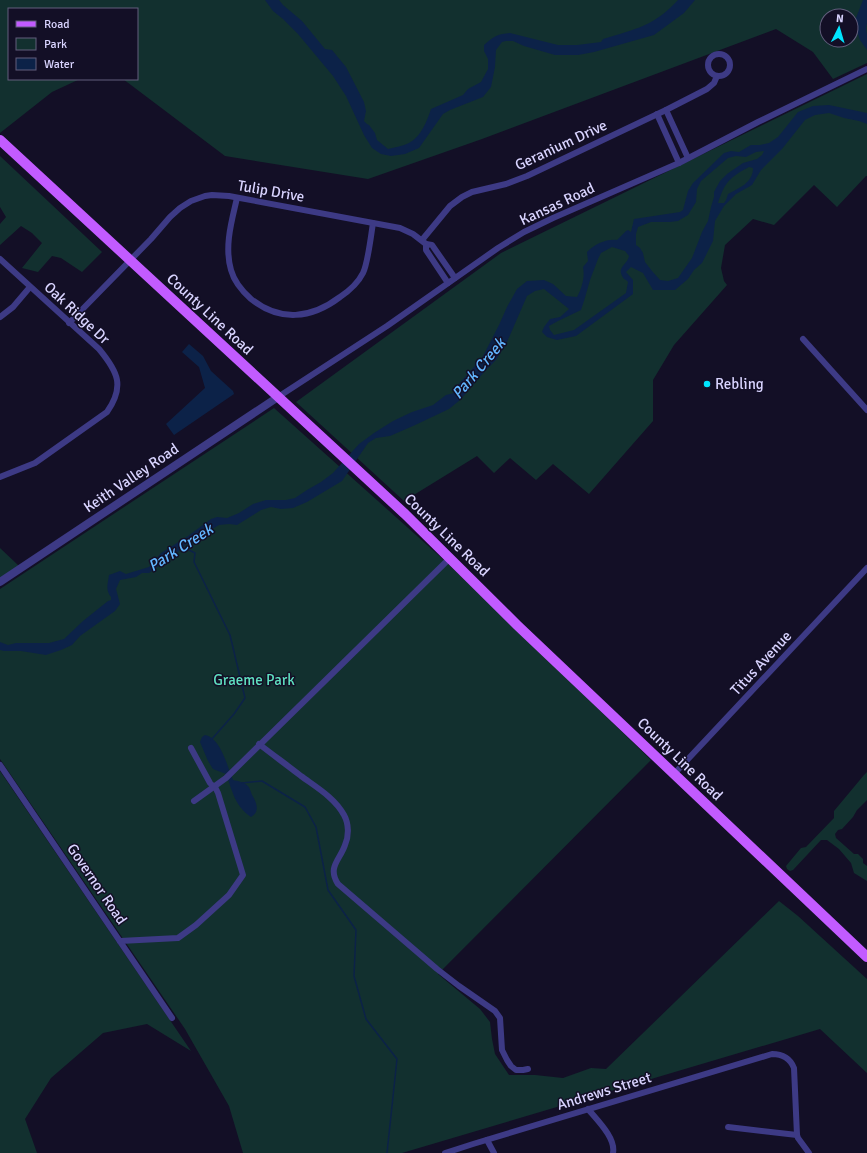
<svg xmlns="http://www.w3.org/2000/svg" width="867" height="1153" font-family="Signika,sans-serif">
<style>
.green{fill:#12302f;fill-rule:evenodd}
.water{fill:#0c2248;fill-rule:evenodd}
.lines{fill:none;stroke-linecap:round;stroke-linejoin:round}
.stream{stroke:#0c2248;stroke-width:1.5}
.minor{stroke:#3d3a85;stroke-width:6}
.tertiary{stroke:#3d3a85;stroke-width:8}
.primary{stroke:#c25bff;stroke-width:10}
.poi-dot{fill:#00e5ff;stroke:#130f26;stroke-width:1.5}
.labels{text-anchor:middle;stroke-width:3;stroke-linejoin:round;paint-order:stroke}
.street-label{font-size:15px;fill:#d9d4ff;stroke:#130f26}
.poi-label{font-size:15px;fill:#d9d4ff;stroke:#130f26;text-anchor:start}
.park-label{font-size:15px;fill:#5fe0c0;stroke:#130f26}
.water-label{font-size:16px;font-style:italic;fill:#62b6ff;stroke:#130f26}
</style>
<rect width="100%" height="100%" fill="#130f26"/>
<g class="green">
<path d="M0,0H867V63L833,79L813,52L776,29L482,139L368,179L225,156L123,79H137V9H9V79H80L52,92L0,133ZM827,16H851V40H827Z"/>
<polygon points="867,74 867,176 866,176 837,207 814,185 774,225 753,219 725,245 721,268 724,281 727,285 674,345 653,380 653,421 589,494 553,464 536,480 510,458 494,473 477,456 404,501 296,402 501,253"/>
<polygon points="0,156 102,252 82,272 61,258 52,256 38,272 22,268 42,243 32,233 21,226 0,245 0,224 6,217 0,207"/>
<polygon points="274,408 445,561 651,760 438,974 480,1009 490,1022 492,1039 495,1054 509,1075 535,1075 563,1078 591,1068 606,1069 779,901 798,916 867,979 867,1073 820,1029 402,1153 243,1153 229,1106 185,1029 0,759 0,589"/>
<polygon points="0,548 19,566 0,580"/>
<polygon points="0,771 191,1051 147,1024 103,1033 51,1078 25,1119 37,1153 0,1153"/>
<polygon points="867,772 867,800 857,810 853,817 842,829 838,830 835,834 836,838 854,854 858,854 863,859 863,863 867,866 867,881 854,873 851,863 839,849 827,840 821,840 793,870 790,871 787,869 786,866 801,848 806,847 834,818 834,811 864,775"/>
</g>
<g class="water">
<path d="M265,0H279L283,5L302,21L325,49L332,50L346,67L364,102L366,111L364,121L367,124L369,125L375,133L377,140L388,149C395,147 403,146 409,143C421,137 427,121 431,109L463,95L468,89L481,82L488,69V59L484,51V45C494,36 498,34 510,33L558,45H577L601,42L603,39C636,29 654,26 678,0H695L684,13L654,35L594,52L578,55H555L524,46L513,41H506L502,42L496,50L495,67L491,87L483,97L450,110L443,114L419,148L405,154L391,156L381,154L372,148L364,135L346,96L333,76L298,34L283,19L273,11Z"/>
<polygon points="863,0 867,0 867,23 866,28 867,35 867,50 860,40 854,23"/>
<path d="M829,105L867,113V124L859,121L844,118L829,113L815,115L805,120L782,149L761,170L752,185L736,194L724,206L715,221L713,241L702,263L694,270L688,279L675,290H653L643,273L631,267L626,272L633,280V294L576,336L557,340L547,337L542,332L544,327L550,319L560,317L569,309L544,289L535,291L527,296L507,342L496,360L485,371L460,400L449,409L413,426L390,436L376,438L368,443L342,481L307,502L293,508L281,509L271,507L261,510L237,525L229,524L219,525L184,546L178,552L149,573H142L136,577L120,580L116,589L120,604L115,611L80,636L72,645L61,650L46,655L21,651H4L0,650V642L8,645L16,643H49L64,639L83,621L108,601L111,600V597C105,590 108,583 109,575L120,571L126,574L149,567L161,553L188,536L211,519L217,517L227,518L239,513L253,504L266,500H286L295,498L307,490L321,482L333,473L359,444L374,433L393,421L412,412L433,405L446,395L454,393L457,386L482,358L499,325L507,307L517,289L527,281L544,280L553,284L566,296L577,297C582,288 585,277 583,267L588,261L587,252C595,244 606,239 617,240L626,231L628,230L631,232L634,219L680,212L683,210L688,191L693,183L724,153L731,151L739,152L751,145H760L769,143L778,137L798,112L813,106ZM764,151L762,155L757,159L743,163L727,174L720,181L714,192V197L711,207L708,221L702,232L692,258L678,278L668,281L660,280L652,271L645,262L643,253L640,248L636,245V234L638,227L651,222H670L678,221L688,215L696,202L697,189L701,181L728,158L736,156L746,157L756,152ZM749,167L753,168C753,183 739,188 728,194L726,200L724,203H718C725,182 729,178 749,167ZM612,247L625,251L629,256C627,266 615,267 624,279L626,280L628,282L626,293L574,330L554,335L550,330L549,326L558,321L581,310L584,301L590,280L598,259L601,253Z"/>
<polygon points="189,344 203,356 211,371 233,391 234,394 174,435 166,424 205,388 199,367 182,352"/>
<path d="M205,735C221,738 227,766 233,780C238,781 244,782 248,786C250,788 251,793 252,795C257,803 260,812 251,817C234,805 233,792 226,774L213,769L208,761L200,742L202,737Z"/>
</g>
<g class="lines">
<g class="stream">
<polyline points="183,547 195,553 194,562 230,635 245,698 234,714 211,740"/>
<polyline points="242,783 262,781 305,807 316,827 328,890 356,930 354,976 366,1019 397,1059 387,1153"/>
</g>
<g class="minor">
<circle cx="719" cy="65" r="11"/>
<polyline points="666,110 688,158"/>
<polyline points="657,114 679,163"/>
<path d="M237,198C232,220 224,246 231,270C234,281 242,291 251,299C280,322 311,319 340,297C349,291 358,283 363,273C368,263 371,235 373,223"/>
<polyline points="422,240 450,206 462,197 472,192 506,184 527,176 666,110 707,89 714,83 717,76"/>
<polyline points="426,244 426,250 448,283"/>
<path d="M0,259L99,349C118,372 125,386 107,412L35,463L0,477"/>
<polyline points="0,317 13,307 30,287"/>
<polyline points="69,323 151,239 170,217 180,208 191,201 205,196 212,195 229,196 400,228 413,234 426,244 432,245 455,278"/>
<polyline points="803,339 867,410"/>
<polyline points="278,397 387,326 498,248 524,232 553,218 679,163 758,122 867,69"/>
<path d="M259,744C273,755 287,765 301,776C316,787 335,798 344,815C349,824 349,836 345,845C340,860 327,867 338,884L437,969L459,986L495,1011L500,1018L502,1050L507,1060L511,1066L516,1070H523L528,1069"/>
<polyline points="0,765 172,1018"/>
<polyline points="674,774 867,568"/>
<polyline points="194,801 226,778 450,558"/>
<polyline points="120,941 178,938 196,925 229,895 243,875 218,793 216,789 210,783 191,748"/>
<path d="M588,1109C597,1120 616,1138 613,1153"/>
<polyline points="728,1127 797,1135"/>
<polyline points="487,1140 494,1153"/>
<path d="M445,1153L473,1144L772,1054C783,1054 790,1058 794,1068L797,1135L798,1138L809,1153"/>
</g>
<polyline class="tertiary" points="0,582 278,397"/>
<polyline class="primary" points="0,140 405,514 517,625 867,957"/>
</g>
<circle class="poi-dot" cx="707" cy="384" r="4"/>
<g class="labels">
<g class="street-label">
<text transform="translate(561 145) rotate(-25)" y="5">Geranium Drive</text>
<text transform="translate(271 191) rotate(10)" y="5">Tulip Drive</text>
<text transform="translate(557 204) rotate(-25)" y="5">Kansas Road</text>
<text transform="translate(77 313) rotate(43)" y="5">Oak Ridge Dr</text>
<text transform="translate(210 314) rotate(43)" y="5">County Line Road</text>
<text transform="translate(131 478) rotate(-34)" y="5">Keith Valley Road</text>
<text transform="translate(447 535) rotate(44)" y="5">County Line Road</text>
<text transform="translate(761 663) rotate(-47)" y="5">Titus Avenue</text>
<text transform="translate(680 759) rotate(44)" y="5">County Line Road</text>
<text transform="translate(97 884) rotate(56)" y="5">Governor Road</text>
<text transform="translate(604 1091) rotate(-17)" y="5">Andrews Street</text>
</g>
<g class="poi-label">
<text x="715" y="389">Rebling</text>
</g>
<g class="park-label">
<text x="254" y="685">Graeme Park</text>
</g>
<g class="water-label">
<text transform="translate(478 368) rotate(-50)" y="6">Park Creek</text>
<text transform="translate(180 547) rotate(-33)" y="6">Park Creek</text>
</g>
</g>
<rect x="8" y="8" width="130" height="72" fill="#130f26" stroke="#625e7d"/>
<rect x="16" y="21" width="20" height="6" fill="#c25bff" stroke="#625e7d"/>
<text x="44" y="28" font-size="12" fill="#d9d4ff">Road</text>
<rect x="16" y="38" width="20" height="12" fill="#12302f" stroke="#625e7d"/>
<text x="44" y="48" font-size="12" fill="#d9d4ff">Park</text>
<rect x="16" y="58" width="20" height="12" fill="#0c2248" stroke="#625e7d"/>
<text x="44" y="68" font-size="12" fill="#d9d4ff">Water</text>
<g transform="translate(839 28) rotate(5)"><circle r="19" fill="#130f26" stroke="#625e7d"/>
<path d="M0-3L7 15L0 10L-7 15Z" fill="#00e5ff"/>
<text y="-6" font-size="11" font-weight="bold" text-anchor="middle" fill="#d9d4ff">N</text>
</g>
</svg>
